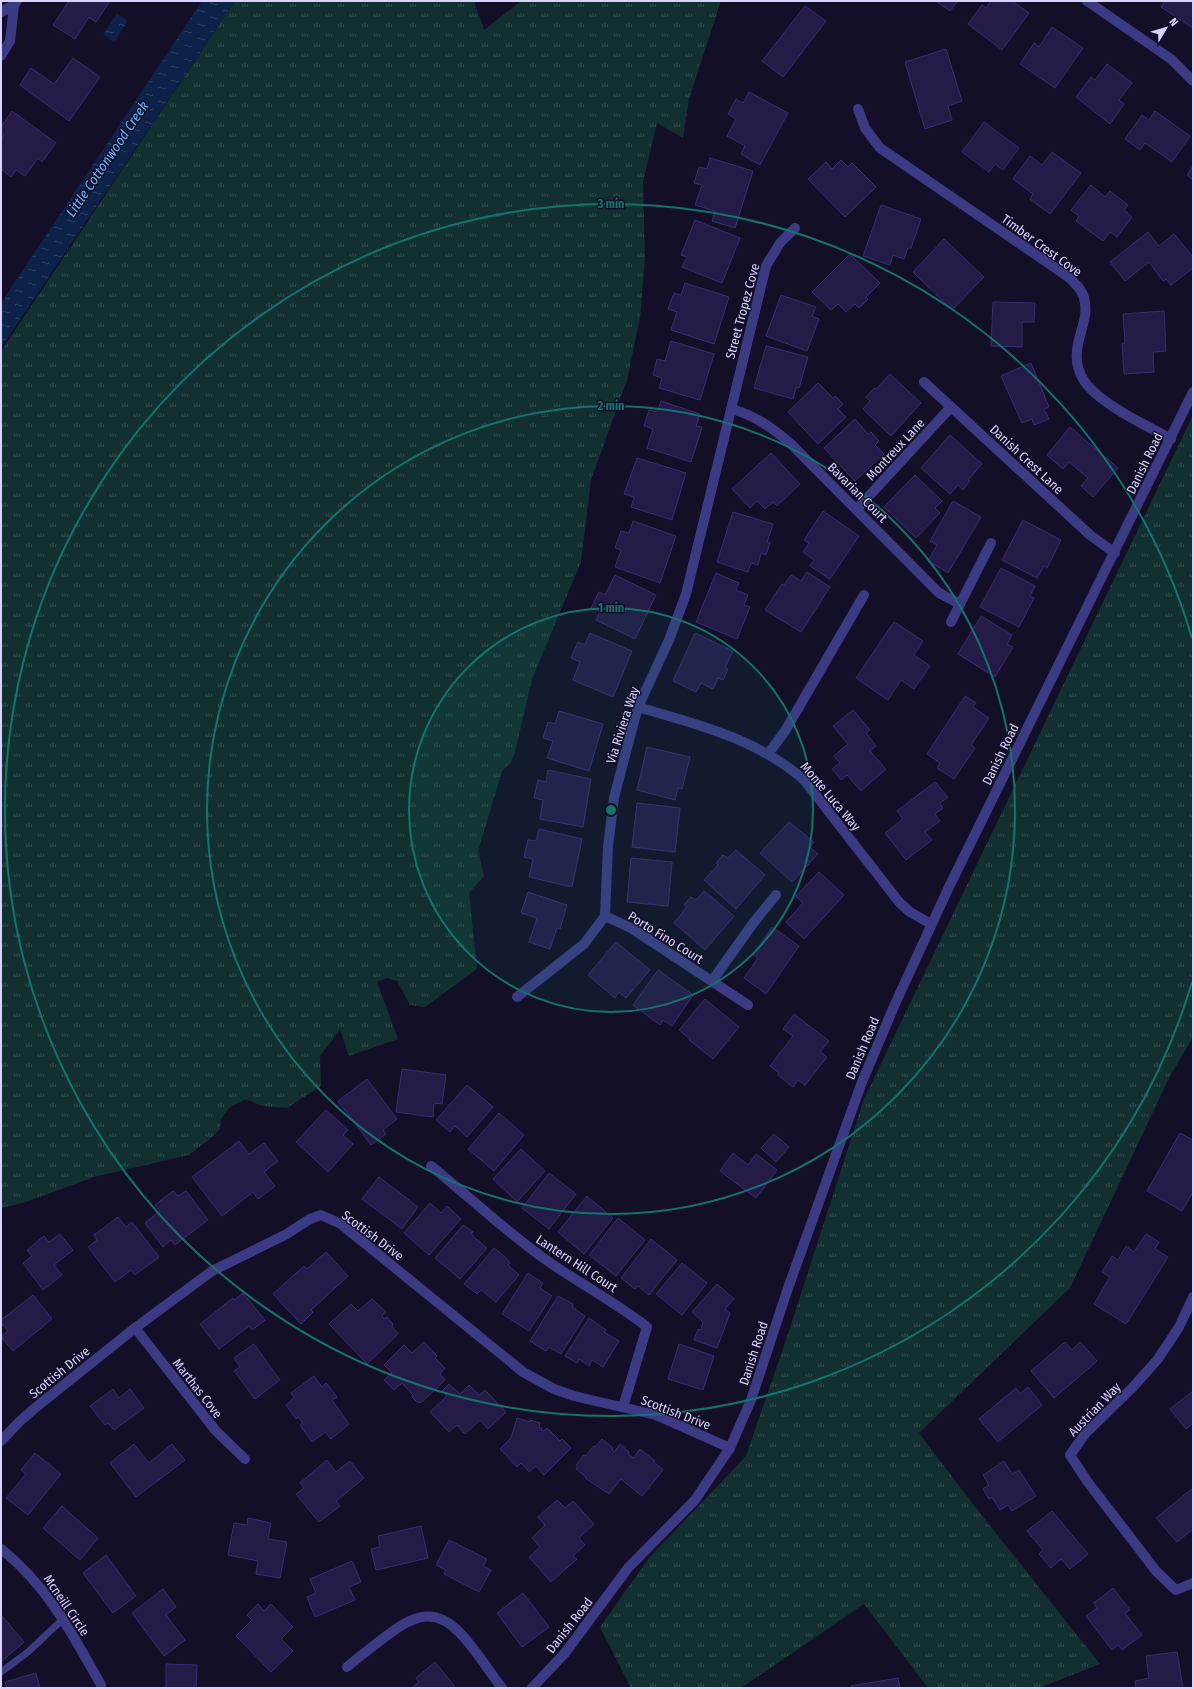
<svg xmlns="http://www.w3.org/2000/svg" width="1194" height="1689" font-family="'Fira Sans Condensed',sans-serif">
<style>
.grass{fill:url(#grass-tufts)}
.water{fill:url(#water-ripples)}
.building{fill:#241b47;stroke:#3b2d73}
.lines{fill:none;stroke-linecap:round;stroke-linejoin:round}
.service{stroke:#3d3a85;stroke-width:7}
.minor{stroke:#3d3a85;stroke-width:10}
.tertiary{stroke:#3d3a85;stroke-width:10}
.ring{fill:none;stroke:#0f766e;stroke-width:2}
.labels{text-anchor:middle;stroke-width:3;stroke-linejoin:round;paint-order:stroke}
.street-label{font-size:13px;fill:#d9d4ff;stroke:#130f26}
.water-label{font-size:14px;font-style:italic;fill:#62b6ff;stroke:#130f26}
.centre{fill:#0f766e;stroke:#130f26;stroke-width:2}
.ring-label{font-size:12px;text-anchor:middle;font-weight:bold;fill:#0f766e;stroke:#130f26;stroke-width:3;stroke-linejoin:round;paint-order:stroke}
</style>
<defs>
<pattern id="grass-tufts" width="24" height="20" patternUnits="userSpaceOnUse"><rect width="24" height="20" fill="#12302f"/><path d="M3 7l-1-3M5 7V3M7 7l1-3M15 17l-1-3M17 17v-4M19 17l1-3" fill="none" stroke="#344d4e"/></pattern>
<pattern id="water-ripples" width="26" height="14" patternUnits="userSpaceOnUse"><rect width="26" height="14" fill="#0c2248"/><path d="M2 4q2-2 4 0t4 0M15 11q2-2 4 0t4 0" fill="none" stroke="#2f4163"/></pattern>
</defs>
<rect width="100%" height="100%" fill="#130f26"/>
<g class="grass">
<polygon points="235,1 474,1 484,30 521,1 721,1 689,99 683,138 657,123 643,182 645,257 640,318 627,380 591,480 581,562 532,679 515,752 511,762 502,771 478,851 484,876 469,893 477,969 425,1007 410,1005 397,981 387,978 377,982 398,1039 349,1056 340,1030 320,1056 321,1086 287,1108 262,1106 246,1099 230,1107 221,1119 220,1129 211,1138 189,1155 94,1177 23,1203 1,1208 1,351"/>
<polygon points="1193,415 1193,1037 1169,1078 1070,1288 919,1433 976,1508 1100,1664 1039,1688 928,1688 864,1604 741,1688 631,1688 600,1627 649,1558 746,1456 787,1337 864,1099"/>
</g>
<g class="water">
<polygon points="202,1 235,1 1,348 1,303"/>
<polygon points="117,14 128,21 114,42 103,34"/>
</g>
<g class="building">
<polygon points="69,1 110,1 96,22 89,17 75,39 53,25"/>
<polygon points="936,1 958,1 950,11"/>
<polygon points="991,1 1012,1 1029,13 1002,50 968,24 982,5 986,8"/>
<polygon points="1165,1 1193,1 1193,28 1161,7"/>
<polygon points="805,6 826,21 783,77 762,61"/>
<polygon points="1052,27 1083,48 1055,88 1020,64 1034,43 1039,47"/>
<polygon points="946,49 962,101 948,106 952,120 925,129 905,62"/>
<polygon points="73,58 100,77 69,121 20,85 31,68 54,84"/>
<polygon points="1107,64 1132,83 1119,100 1124,104 1110,124 1076,97 1091,77 1095,80"/>
<polygon points="749,92 788,113 760,165 741,154 745,146 727,136 736,119 728,114 736,99 743,103"/>
<polygon points="12,111 56,143 42,162 38,158 25,176 16,170 11,177 1,169 1,140 4,135 1,133 1,127"/>
<polygon points="1155,111 1190,136 1172,162 1145,143 1140,150 1125,139 1142,115 1149,120"/>
<polygon points="984,122 1019,148 1003,170 995,164 989,172 962,152"/>
<polygon points="1052,152 1081,173 1050,214 1030,199 1033,194 1013,179 1030,156 1042,165"/>
<polygon points="710,158 753,171 735,228 712,221 715,211 695,205 702,185 694,183 699,167 707,169"/>
<polygon points="841,160 848,167 852,163 876,187 845,217 808,179 826,162 832,169"/>
<polygon points="1193,166 1193,180 1187,175"/>
<polygon points="1091,185 1105,197 1110,191 1128,205 1124,210 1132,217 1117,237 1110,232 1103,241 1076,221 1079,216 1071,210"/>
<polygon points="881,205 921,219 911,248 908,248 904,259 893,255 890,265 863,256"/>
<polygon points="695,220 740,238 722,283 682,267 687,257 681,255"/>
<polygon points="1148,232 1159,246 1174,234 1193,257 1193,268 1171,285 1166,279 1163,281 1149,262 1125,281 1110,262"/>
<polygon points="944,239 984,277 952,310 913,272"/>
<polygon points="850,254 880,283 866,297 868,299 859,308 855,304 846,312 838,304 831,310 812,292"/>
<polygon points="685,283 729,297 714,344 671,330 677,312 668,309 674,293 681,295"/>
<polygon points="781,295 816,307 812,316 819,319 807,351 766,336"/>
<polygon points="993,302 1035,303 1034,322 1022,322 1022,347 991,346"/>
<polygon points="1164,311 1166,351 1153,352 1154,372 1124,374 1122,344 1125,343 1123,314"/>
<polygon points="671,341 714,354 700,400 659,388 662,378 653,375 657,359 665,361"/>
<polygon points="766,346 808,357 799,388 796,387 793,399 754,388"/>
<polygon points="1031,363 1049,407 1044,409 1049,419 1034,425 1032,419 1022,423 1001,376"/>
<polygon points="890,374 921,403 891,436 863,409 870,401 866,397 874,388 876,389"/>
<polygon points="818,383 833,398 835,396 843,404 838,409 846,417 818,444 788,412"/>
<polygon points="661,401 700,414 696,426 702,427 691,462 647,448 653,429 644,426 649,410 657,412"/>
<polygon points="855,419 868,434 871,432 879,441 875,445 884,454 855,481 824,448"/>
<polygon points="1070,427 1118,468 1093,497 1081,486 1088,478 1069,462 1063,469 1047,455"/>
<polygon points="950,435 982,464 968,480 970,481 963,490 958,485 950,494 921,468"/>
<polygon points="771,453 800,484 777,506 773,502 765,509 757,501 750,508 732,489"/>
<polygon points="637,458 686,473 672,520 631,507 634,497 624,494"/>
<polygon points="915,475 942,501 935,508 940,513 916,538 884,507"/>
<polygon points="953,501 981,517 948,573 928,561 937,545 930,541"/>
<polygon points="823,511 859,536 830,579 810,566 814,560 803,552 809,543 804,540"/>
<polygon points="733,512 773,524 767,542 770,543 766,555 761,553 758,565 751,563 748,572 717,562"/>
<polygon points="1023,520 1061,540 1047,568 1044,566 1037,578 1002,560"/>
<polygon points="633,521 676,536 660,583 615,567 621,550 615,548 621,531 629,533"/>
<polygon points="1001,568 1035,586 1030,596 1034,598 1019,627 980,607"/>
<polygon points="807,572 830,587 801,632 765,610 782,584 784,585 791,575 801,581"/>
<polygon points="716,573 739,583 736,590 748,595 744,605 750,607 737,639 696,622"/>
<polygon points="615,575 656,595 635,639 596,620 600,612 591,608 599,592 605,595"/>
<polygon points="981,616 1012,635 1007,644 1013,647 995,677 958,654"/>
<polygon points="894,622 923,641 914,655 930,666 914,689 901,680 888,700 856,678"/>
<polygon points="590,633 632,651 613,697 573,680 580,662 571,658 578,642 585,645"/>
<polygon points="695,633 733,651 725,667 728,669 723,680 718,678 713,689 701,683 696,692 673,681"/>
<polygon points="965,696 976,703 973,707 989,718 971,745 975,748 954,779 937,768 940,763 927,754"/>
<polygon points="853,710 870,730 866,733 876,746 870,751 886,769 861,791 847,775 841,780 832,769 840,763 834,756 848,744 833,726"/>
<polygon points="559,711 603,724 589,771 547,758 553,741 543,738 548,722 555,724"/>
<polygon points="647,747 690,757 682,789 678,788 675,800 637,790"/>
<polygon points="548,770 591,779 583,827 540,819 543,800 534,798 538,780 546,782"/>
<polygon points="935,782 948,797 940,803 943,808 935,814 940,821 925,832 932,840 906,860 885,833 903,819 897,811"/>
<polygon points="637,803 680,808 675,852 632,847"/>
<polygon points="789,822 814,842 810,847 818,854 792,882 760,853"/>
<polygon points="539,829 582,839 572,887 529,877 533,859 524,857 528,840 536,841"/>
<polygon points="736,850 765,875 736,909 704,880 718,865 716,863 723,855 728,858"/>
<polygon points="631,858 672,862 668,906 627,902"/>
<polygon points="819,872 844,895 804,939 786,922 803,903 796,896"/>
<polygon points="704,891 734,916 705,950 674,923 687,907 684,905 691,897 696,900"/>
<polygon points="528,892 567,905 560,929 557,928 550,949 529,942 537,918 521,913"/>
<polygon points="772,927 799,946 766,994 744,978 758,958 753,955"/>
<polygon points="616,942 650,970 626,998 619,992 615,998 588,975"/>
<polygon points="658,970 693,995 672,1026 663,1020 660,1025 633,1005"/>
<polygon points="705,999 739,1027 713,1059 689,1040 690,1039 679,1030"/>
<polygon points="794,1014 829,1041 820,1052 827,1057 805,1085 798,1080 793,1087 778,1075 779,1073 770,1066 793,1036 783,1029"/>
<polygon points="402,1069 446,1075 442,1104 434,1103 433,1117 396,1112"/>
<polygon points="367,1079 397,1119 383,1130 386,1134 371,1145 338,1101"/>
<polygon points="467,1085 493,1107 467,1137 455,1126 450,1132 436,1120"/>
<polygon points="326,1110 348,1130 343,1135 353,1144 328,1172 296,1142"/>
<polygon points="499,1113 524,1135 494,1171 468,1149"/>
<polygon points="1180,1133 1193,1140 1193,1192 1182,1211 1147,1191"/>
<polygon points="774,1134 789,1147 776,1162 761,1148"/>
<polygon points="239,1141 249,1154 264,1143 278,1161 264,1172 275,1186 258,1199 253,1192 222,1216 192,1177"/>
<polygon points="521,1149 545,1171 517,1202 493,1179"/>
<polygon points="733,1153 748,1165 756,1154 777,1170 756,1198 720,1171"/>
<polygon points="549,1173 576,1194 549,1229 522,1208"/>
<polygon points="379,1177 418,1207 402,1229 362,1199"/>
<polygon points="173,1191 178,1196 186,1191 208,1220 175,1245 171,1240 163,1247 145,1223 160,1211 155,1205"/>
<polygon points="587,1196 613,1218 584,1254 558,1232"/>
<polygon points="430,1203 441,1213 447,1206 461,1219 429,1255 404,1233"/>
<polygon points="118,1217 126,1227 132,1222 159,1257 135,1275 131,1270 115,1282 88,1247 97,1240 94,1235"/>
<polygon points="618,1218 645,1240 616,1276 589,1255"/>
<polygon points="463,1225 473,1232 471,1233 475,1238 487,1248 460,1279 435,1258"/>
<polygon points="60,1234 73,1250 54,1265 62,1275 43,1290 23,1263 32,1256 27,1250 44,1236 49,1242"/>
<polygon points="1146,1234 1159,1242 1155,1249 1168,1257 1126,1324 1094,1304 1110,1277 1102,1272 1112,1256 1118,1260 1126,1246 1134,1252"/>
<polygon points="651,1239 677,1260 649,1295 638,1286 635,1289 621,1278"/>
<polygon points="494,1248 505,1257 510,1263 508,1265 519,1275 496,1302 481,1290 477,1294 464,1284"/>
<polygon points="326,1252 348,1276 311,1310 313,1312 301,1324 273,1294 304,1266 307,1269"/>
<polygon points="682,1263 707,1283 682,1315 656,1294"/>
<polygon points="528,1273 543,1283 540,1288 552,1296 529,1331 502,1314"/>
<polygon points="717,1284 734,1299 725,1309 730,1313 717,1348 694,1340 698,1329 701,1330 703,1322 692,1312"/>
<polygon points="243,1293 265,1320 252,1330 249,1326 219,1349 200,1324 233,1298 234,1300"/>
<polygon points="33,1295 52,1319 13,1351 1,1337 8,1331 1,1323 1,1320"/>
<polygon points="558,1296 573,1304 572,1307 585,1316 561,1354 549,1347 546,1351 530,1341"/>
<polygon points="372,1299 386,1312 382,1316 384,1319 387,1317 393,1324 392,1326 398,1334 367,1364 329,1324 351,1304 358,1311"/>
<polygon points="589,1318 606,1330 604,1332 619,1341 603,1367 592,1360 589,1366 579,1359 577,1363 565,1356"/>
<polygon points="424,1342 437,1356 435,1358 445,1368 440,1374 445,1380 421,1403 417,1402 412,1397 413,1395 402,1383 394,1390 384,1380 392,1373 384,1365 404,1345 412,1353"/>
<polygon points="1065,1342 1072,1350 1080,1342 1097,1361 1054,1398 1031,1371"/>
<polygon points="254,1344 280,1380 255,1399 234,1371 240,1367 234,1358"/>
<polygon points="679,1344 714,1356 703,1390 668,1379"/>
<polygon points="314,1376 322,1387 326,1383 337,1397 332,1400 349,1424 331,1439 325,1432 312,1442 300,1425 303,1423 298,1417 296,1419 286,1405 294,1398 291,1393"/>
<polygon points="449,1384 460,1394 469,1385 479,1395 485,1390 506,1412 488,1429 480,1420 465,1434 457,1425 449,1432 430,1412 447,1396 442,1391"/>
<polygon points="1028,1387 1042,1405 998,1442 979,1419 1016,1388 1020,1394"/>
<polygon points="113,1389 119,1398 130,1389 144,1408 114,1430 108,1423 105,1425 90,1406"/>
<polygon points="1193,1391 1193,1423 1186,1429 1170,1409"/>
<polygon points="517,1418 530,1422 530,1420 540,1423 539,1428 542,1428 541,1430 544,1431 547,1428 560,1441 562,1439 571,1448 544,1475 536,1466 529,1472 521,1463 517,1467 500,1449 511,1438"/>
<polygon points="602,1439 613,1448 612,1450 614,1452 620,1444 629,1452 628,1454 633,1458 640,1449 655,1461 654,1462 663,1470 642,1496 621,1479 609,1494 585,1478 586,1477 576,1469 578,1466 576,1465 584,1455 585,1456 594,1446 595,1447"/>
<polygon points="134,1444 149,1463 172,1444 185,1460 136,1497 110,1463"/>
<polygon points="35,1453 61,1474 28,1515 6,1498 26,1474 21,1470"/>
<polygon points="327,1460 336,1472 350,1461 364,1478 336,1501 340,1506 319,1522 296,1494 304,1488 300,1483"/>
<polygon points="1004,1461 1012,1474 1019,1470 1036,1496 1012,1511 1008,1505 1000,1510 992,1497 989,1499 983,1489 989,1485 983,1475"/>
<polygon points="1193,1488 1193,1529 1177,1542 1156,1518"/>
<polygon points="557,1500 565,1508 573,1501 594,1524 579,1538 585,1545 573,1556 577,1559 551,1582 529,1557 540,1547 532,1538 545,1525 538,1517"/>
<polygon points="62,1506 98,1538 80,1560 43,1528"/>
<polygon points="1052,1511 1088,1554 1070,1569 1061,1559 1051,1568 1039,1554 1043,1550 1027,1531"/>
<polygon points="248,1518 271,1523 268,1539 287,1542 280,1578 256,1574 258,1561 228,1555 234,1523 247,1525"/>
<polygon points="421,1526 428,1558 376,1570 371,1549 380,1547 378,1536"/>
<polygon points="449,1540 487,1559 483,1566 491,1570 479,1592 444,1574 446,1570 436,1565"/>
<polygon points="106,1555 136,1596 113,1613 83,1573"/>
<polygon points="352,1561 361,1582 349,1587 355,1600 315,1617 307,1597 316,1593 310,1579"/>
<polygon points="1113,1588 1130,1610 1125,1613 1142,1635 1122,1650 1118,1645 1112,1650 1086,1616 1097,1608 1094,1603"/>
<polygon points="163,1589 176,1607 166,1615 185,1640 164,1656 132,1613"/>
<polygon points="523,1593 549,1627 522,1647 497,1613"/>
<polygon points="258,1604 264,1611 271,1604 293,1627 281,1639 293,1651 271,1672 236,1636 252,1620 247,1615"/>
<polygon points="1,1615 24,1642 1,1662"/>
<polygon points="1177,1652 1183,1688 1136,1688 1135,1681 1149,1678 1146,1656"/>
<polygon points="435,1662 456,1688 412,1688 419,1682 416,1678"/>
<polygon points="166,1664 197,1665 196,1688 166,1688"/>
<polygon points="36,1673 40,1688 7,1688 5,1682"/>
<polygon points="898,1678 900,1688 852,1688 851,1686"/>
</g>
<g class="lines">
<polyline class="service" points="1,1672 28,1652 63,1619"/>
<g class="minor">
<polyline points="1087,1 1171,59 1193,81"/>
<polyline points="1,12 14,5"/>
<polyline points="1,56 10,41 14,5 17,1"/>
<path d="M858,109L865,128L880,148L1067,276C1074,282 1082,289 1084,298C1092,324 1065,348 1083,379C1097,403 1146,425 1171,439"/>
<polyline points="924,382 1090,535 1115,553"/>
<path d="M731,409C755,415 772,428 790,443L939,593L960,604"/>
<polyline points="857,509 951,407"/>
<polyline points="951,622 991,543"/>
<path d="M638,707C696,724 758,739 804,780L899,902L910,912L931,924"/>
<polyline points="768,754 785,731 864,595"/>
<polyline points="605,916 631,928 748,1005"/>
<polyline points="712,981 754,922 776,895"/>
<polyline points="517,997 584,944 605,916 608,846 614,798 629,740 638,707 669,640 686,594 766,266 780,243 795,228"/>
<path d="M431,1166C470,1197 507,1233 549,1262C581,1284 616,1303 647,1327L623,1407"/>
<polyline points="1193,1297 1179,1327 1158,1359 1133,1387 1085,1434 1070,1455 1087,1481 1156,1571 1176,1590 1193,1583"/>
<polyline points="135,1328 216,1431 245,1459"/>
<polyline points="1,1441 19,1422 35,1408 135,1328 212,1271 285,1235 310,1219 321,1215 341,1224 523,1372 554,1389 574,1396 656,1415 730,1448"/>
<path d="M1,1549C47,1585 73,1635 101,1685"/>
<path d="M347,1667C358,1658 369,1649 381,1640C407,1620 431,1603 459,1632C475,1648 488,1670 502,1688"/>
</g>
<polyline class="tertiary" points="532,1688 565,1653 628,1568 695,1500 730,1448 751,1400 787,1291 862,1082 895,1004 948,889 1193,392"/>
</g>
<circle cx="611" cy="810" r="202" fill="#0f766e" fill-opacity=".12"/>
<g class="ring">
<circle cx="611" cy="810" r="202"/>
<circle cx="611" cy="810" r="404"/>
<path d="M1192 982A606 606 0 1 1 1192 638"/>
</g>
<g class="labels">
<g class="street-label">
<text transform="translate(1042 245) rotate(36)" y="5">Timber Crest Cove</text>
<text transform="translate(742 311) rotate(-75)" y="5">Street Tropez Cove</text>
<text transform="translate(895 449) rotate(-47)" y="5">Montreux Lane</text>
<text transform="translate(1027 459) rotate(43)" y="5">Danish Crest Lane</text>
<text transform="translate(1144 463) rotate(-64)" y="5">Danish Road</text>
<text transform="translate(858 492) rotate(45)" y="5">Bavarian Court</text>
<text transform="translate(622 725) rotate(-72)" y="5">Via Riviera Way</text>
<text transform="translate(1000 754) rotate(-64)" y="5">Danish Road</text>
<text transform="translate(831 796) rotate(50)" y="5">Monte Luca Way</text>
<text transform="translate(666 937) rotate(32)" y="5">Porto Fino Court</text>
<text transform="translate(862 1048) rotate(-67)" y="5">Danish Road</text>
<text transform="translate(373 1235) rotate(37)" y="5">Scottish Drive</text>
<text transform="translate(577 1263) rotate(33)" y="5">Lantern Hill Court</text>
<text transform="translate(753 1353) rotate(-72)" y="5">Danish Road</text>
<text transform="translate(59 1372) rotate(-39)" y="5">Scottish Drive</text>
<text transform="translate(198 1388) rotate(52)" y="5">Marthas Cove</text>
<text transform="translate(1094 1409) rotate(-46)" y="5">Austrian Way</text>
<text transform="translate(676 1412) rotate(21)" y="5">Scottish Drive</text>
<text transform="translate(67 1605) rotate(56)" y="5">Mcneill Circle</text>
<text transform="translate(569 1625) rotate(-52)" y="5">Danish Road</text>
</g>
<g class="water-label">
<text transform="translate(107 159) rotate(-56)" y="5">Little Cottonwood Creek</text>
</g>
</g>
<circle cx="611" cy="810" r="6" class="centre"/>
<g class="ring-label">
<text x="611" y="208">3 min</text>
<text x="611" y="410">2 min</text>
<text x="611" y="612">1 min</text>
</g>
<rect width="1194" height="1689" fill="none" stroke="#d9d4ff" stroke-width="4"/>
<g transform="translate(1166 28) rotate(52)" stroke="#130f26" stroke-width="3" paint-order="stroke">
<path d="M0-3L7 15L0 10L-7 15Z" fill="#d9d4ff"/>
<text y="-6" font-size="11" font-weight="bold" text-anchor="middle" fill="#d9d4ff">N</text>
</g>
</svg>
